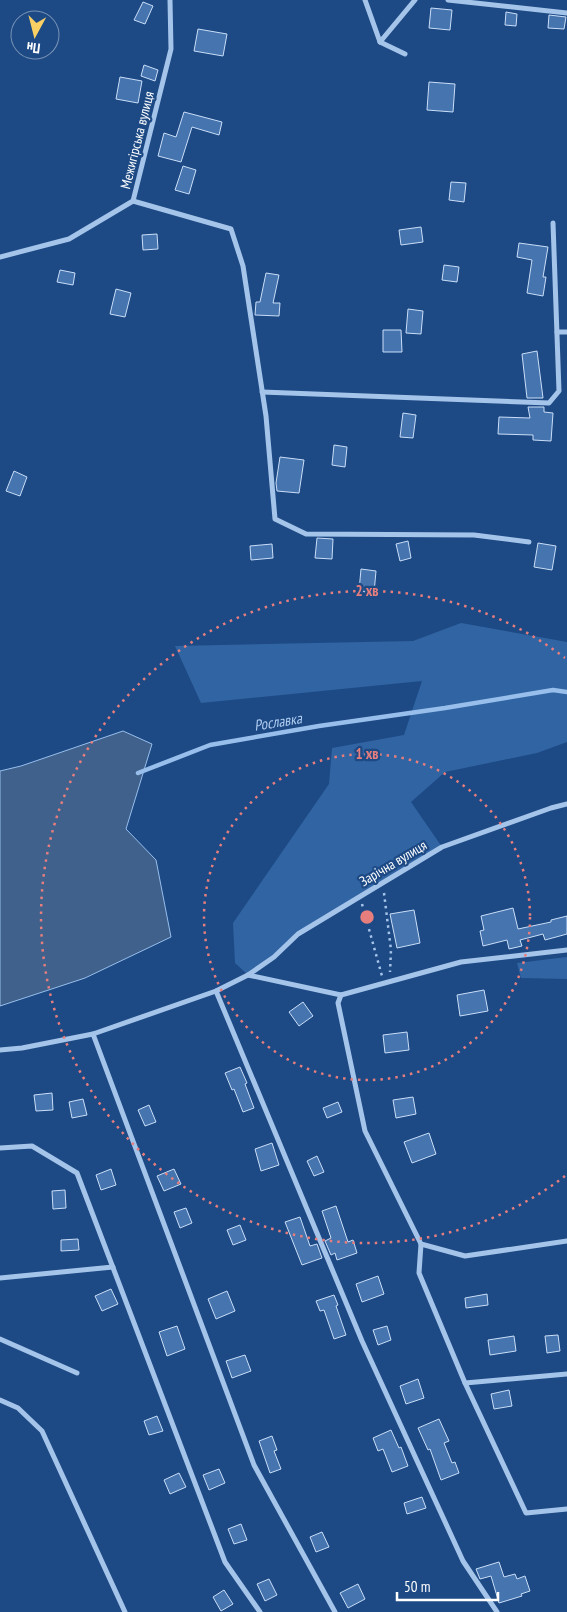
<svg xmlns="http://www.w3.org/2000/svg" width="567" height="1612" font-family="'PT Sans Narrow',sans-serif">
<style>
.green{fill:#3164a3}
.water{fill:#40618c;stroke:#98bfec}
.lines{fill:none;stroke-linecap:round;stroke-linejoin:round}
.stream{stroke:#98bfec;stroke-width:4.5}
.building{fill:#4574ae;stroke:#cadef8}
.path{stroke:#a5c4ea;stroke-width:2.5;stroke-dasharray:2.5 4;stroke-linecap:butt}
.minor{stroke:#a5c4ea;stroke-width:5}
.ring{fill:none;stroke:#e67e7e;stroke-width:2.5;stroke-dasharray:2.5 5}
.labels{text-anchor:middle;stroke-width:4.5;stroke-linejoin:round;paint-order:stroke}
.street-label{font-size:14px;fill:#fff;stroke:#1d4a85}
.water-label{font-size:15px;font-style:italic;fill:#b1cef2;stroke:#1d4a85}
.centre{fill:#e67e7e;stroke:#1d4a85;stroke-width:2.5}
.ring-label{font-size:15px;text-anchor:middle;font-weight:bold;fill:#e67e7e;stroke:#1d4a85;stroke-width:4.5;stroke-linejoin:round;paint-order:stroke}
</style>
<rect width="100%" height="100%" fill="#1d4a85"/>
<g class="green">
<polygon points="461,623 567,642 567,742 537,753 445,772 411,802 442,847 298,934 274,957 248,975 235,963 233,923 329,784 332,748 404,735 422,681 201,703 175,646 413,641"/>
<polygon points="567,957 567,979 521,978 517,963"/>
</g>
<polygon class="water" points="123,731 152,744 126,829 156,860 171,937 85,978 0,1006 0,771 21,766"/>
<g class="lines">
<polyline class="stream" points="138,773 210,745 319,726 445,708 553,690 567,692"/>
</g>
<g class="building">
<polygon points="143,2 153,6 145,24 134,20"/>
<polygon points="431,8 452,10 450,30 429,28"/>
<polygon points="506,12 517,14 516,26 505,25"/>
<polygon points="549,15 566,17 564,29 548,28"/>
<polygon points="198,29 227,34 223,56 194,51"/>
<polygon points="144,65 158,70 155,81 141,76"/>
<polygon points="120,77 142,81 138,103 116,99"/>
<polygon points="429,82 455,84 453,112 427,110"/>
<polygon points="184,112 222,122 219,135 192,127 181,162 158,156 164,133 176,137"/>
<polygon points="183,166 196,170 189,194 175,190"/>
<polygon points="451,182 466,183 464,202 449,200"/>
<polygon points="421,227 423,242 401,245 399,230"/>
<polygon points="157,234 158,249 143,250 142,235"/>
<polygon points="519,243 548,247 543,277 546,277 543,296 527,293 532,260 517,257"/>
<polygon points="444,265 459,267 457,282 442,280"/>
<polygon points="60,270 75,273 73,285 57,282"/>
<polygon points="266,273 279,275 273,303 280,303 279,316 255,315 256,302 260,302"/>
<polygon points="116,289 131,293 125,317 110,314"/>
<polygon points="408,309 423,311 421,334 406,333"/>
<polygon points="383,330 401,330 402,352 383,352"/>
<polygon points="537,351 543,398 527,398 522,354"/>
<polygon points="528,407 544,407 544,412 553,413 551,441 533,440 533,435 498,434 499,417 530,418"/>
<polygon points="403,413 416,415 413,438 400,437"/>
<polygon points="334,445 347,447 345,467 332,465"/>
<polygon points="280,457 304,460 299,493 277,491 276,483"/>
<polygon points="14,471 27,477 20,496 6,491"/>
<polygon points="317,538 333,539 332,559 315,558"/>
<polygon points="408,541 411,558 400,561 396,544"/>
<polygon points="538,543 556,546 552,570 534,567"/>
<polygon points="272,544 273,558 251,560 250,546"/>
<polygon points="361,569 376,571 374,593 359,591"/>
<polygon points="513,908 518,929 551,922 551,920 567,916 567,934 545,940 543,934 520,940 522,946 509,949 507,940 483,946 480,931 484,930 481,916"/>
<polygon points="414,910 420,943 397,948 390,914"/>
<polygon points="484,990 488,1011 460,1016 457,995"/>
<polygon points="303,1002 313,1016 299,1026 289,1012"/>
<polygon points="407,1032 409,1050 385,1053 383,1035"/>
<polygon points="240,1067 247,1083 245,1084 254,1108 243,1112 234,1089 232,1090 225,1073"/>
<polygon points="52,1093 53,1110 36,1111 34,1095"/>
<polygon points="413,1097 416,1114 396,1118 393,1100"/>
<polygon points="83,1099 87,1115 72,1118 69,1102"/>
<polygon points="338,1102 342,1112 327,1118 323,1108"/>
<polygon points="149,1105 156,1122 145,1126 138,1110"/>
<polygon points="429,1133 436,1154 412,1163 404,1142"/>
<polygon points="272,1143 279,1165 261,1171 255,1149"/>
<polygon points="317,1156 324,1172 314,1176 307,1161"/>
<polygon points="111,1169 116,1185 101,1190 96,1175"/>
<polygon points="174,1169 181,1184 164,1191 157,1176"/>
<polygon points="65,1190 66,1208 53,1209 52,1191"/>
<polygon points="336,1206 348,1242 353,1240 357,1253 337,1260 335,1253 331,1255 325,1241 331,1238 322,1211"/>
<polygon points="186,1208 192,1223 180,1228 174,1212"/>
<polygon points="300,1217 310,1246 317,1244 322,1258 302,1265 285,1222"/>
<polygon points="240,1225 246,1240 233,1245 227,1230"/>
<polygon points="78,1239 79,1250 61,1251 61,1240"/>
<polygon points="378,1276 384,1294 362,1302 356,1284"/>
<polygon points="111,1289 118,1304 102,1311 95,1296"/>
<polygon points="227,1291 235,1311 216,1319 208,1299"/>
<polygon points="487,1294 488,1305 466,1308 465,1298"/>
<polygon points="334,1295 338,1305 336,1306 346,1335 334,1339 324,1310 320,1311 316,1301"/>
<polygon points="177,1326 185,1349 167,1356 159,1332"/>
<polygon points="387,1326 391,1340 378,1345 373,1330"/>
<polygon points="558,1335 560,1351 547,1353 545,1336"/>
<polygon points="514,1336 516,1351 490,1355 488,1340"/>
<polygon points="245,1355 251,1371 232,1378 226,1361"/>
<polygon points="418,1379 424,1398 406,1404 400,1386"/>
<polygon points="509,1390 512,1406 494,1409 491,1394"/>
<polygon points="157,1416 163,1431 149,1435 144,1421"/>
<polygon points="439,1419 449,1441 444,1443 452,1463 455,1462 459,1473 441,1480 430,1449 428,1450 418,1428"/>
<polygon points="391,1430 399,1448 401,1447 408,1466 392,1472 383,1449 378,1451 373,1438"/>
<polygon points="272,1436 277,1450 274,1451 281,1469 270,1473 259,1441"/>
<polygon points="219,1469 225,1483 209,1490 203,1475"/>
<polygon points="179,1473 186,1487 170,1494 164,1480"/>
<polygon points="422,1497 426,1508 407,1514 404,1503"/>
<polygon points="241,1524 247,1540 234,1544 228,1529"/>
<polygon points="322,1532 329,1547 316,1552 310,1537"/>
<polygon points="499,1562 504,1577 515,1574 517,1579 525,1576 530,1591 521,1594 522,1596 499,1603 491,1576 480,1579 476,1569"/>
<polygon points="269,1579 277,1595 265,1601 257,1584"/>
<polygon points="358,1584 365,1599 348,1608 340,1593"/>
<polygon points="224,1590 233,1604 221,1611 213,1597"/>
</g>
<g class="lines">
<g class="path">
<polyline points="384,893 391,950 390,972"/>
<polyline points="362,904 382,976"/>
</g>
<g class="minor">
<polyline points="365,0 380,42 405,54"/>
<polyline points="448,0 567,13"/>
<polyline points="380,42 415,0"/>
<polyline points="133,201 231,229 243,266 266,416 275,519 306,534 474,535 529,542"/>
<polyline points="0,257 69,239 133,201 171,49 170,0"/>
<polyline points="557,332 567,332"/>
<polyline points="262,392 549,403 559,391 553,223"/>
<polyline points="248,975 274,957 298,934 442,847 551,808 567,804"/>
<polyline points="216,991 362,1341 463,1561 497,1612"/>
<polyline points="341,995 461,962 567,950"/>
<polyline points="93,1034 254,1465 335,1612"/>
<polyline points="0,1050 22,1048 93,1034 216,991 248,975 341,995 338,1003 365,1131 421,1244 465,1256 567,1241"/>
<polyline points="0,1148 32,1146 77,1173 225,1562 260,1612"/>
<polyline points="421,1244 419,1273 465,1383 526,1513 567,1509"/>
<polyline points="0,1278 113,1267"/>
<polyline points="0,1339 77,1373"/>
<polyline points="465,1383 567,1374"/>
<polyline points="0,1400 18,1408 42,1431 125,1612"/>
</g>
</g>
<g class="ring">
<circle cx="367" cy="917" r="163"/>
<path d="M565 1176A326 326 0 1 1 565 658"/>
</g>
<g class="labels">
<g class="street-label">
<text transform="translate(137 140) rotate(-76)" y="5">Межигірська вулиця</text>
<text transform="translate(393 863) rotate(-31)" y="5">Зарічна вулиця</text>
</g>
<g class="water-label">
<text transform="translate(278 722) rotate(-9)" y="5">Рославка</text>
</g>
</g>
<circle cx="367" cy="917" r="8" class="centre"/>
<g class="ring-label">
<text x="367" y="596">2 хв</text>
<text x="367" y="759">1 хв</text>
</g>
<g transform="translate(35 35) rotate(187)"><circle r="24" fill="#1d4a85" stroke="#7792b6"/>
<path d="M0-4L9 19L0 12L-9 19Z" fill="#facf63"/>
<text y="-8" font-size="14" font-weight="bold" text-anchor="middle" fill="#ffffff">Пн</text>
</g>
<path d="M397 1592v8h101v-8" fill="none" stroke="#ffffff" stroke-width="2.5"/>
<text x="404" y="1592" font-size="15" fill="#ffffff" stroke="#1d4a85" stroke-width="4" paint-order="stroke">50 m</text>
</svg>
